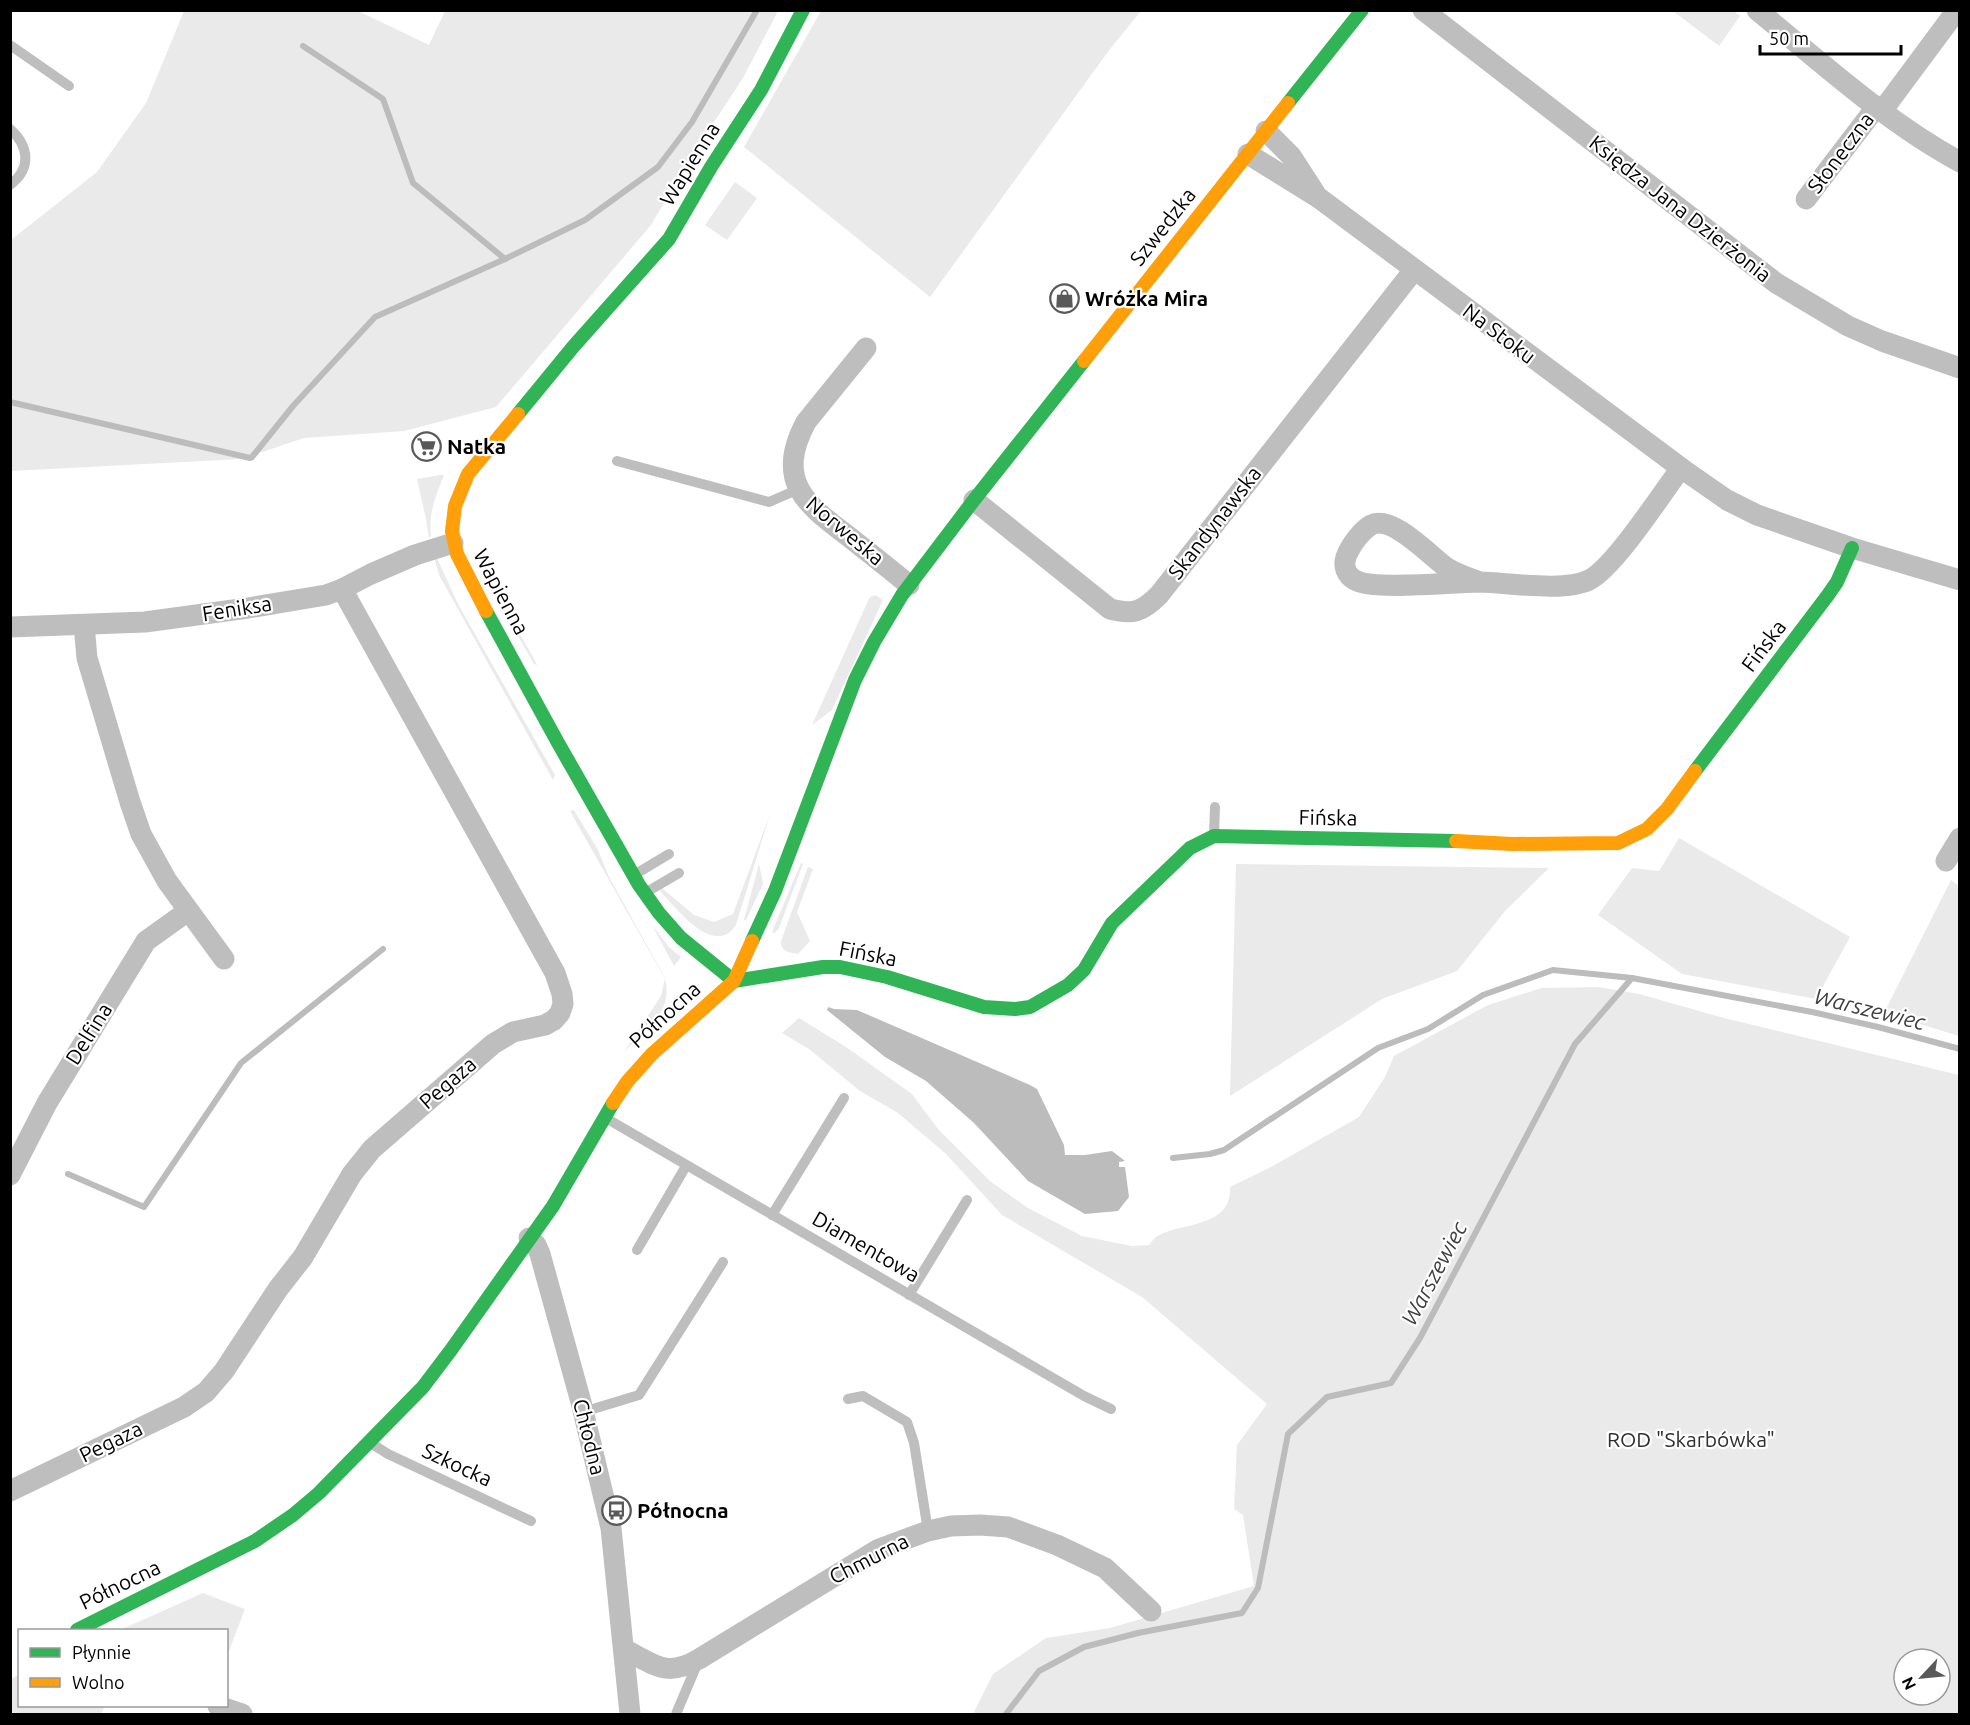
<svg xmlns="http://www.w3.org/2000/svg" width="1970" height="1725" font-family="Ubuntu,sans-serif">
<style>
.green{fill:#eaeaea;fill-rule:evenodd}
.water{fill:#bcbcbc}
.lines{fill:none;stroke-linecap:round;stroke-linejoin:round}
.stream{stroke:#bcbcbc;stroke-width:6}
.lane{stroke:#bebebe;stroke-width:10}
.street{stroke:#bebebe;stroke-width:21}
.fast{stroke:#30b455;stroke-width:14}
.slow{stroke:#ff9f0a;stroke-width:14}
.labels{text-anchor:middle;stroke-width:4.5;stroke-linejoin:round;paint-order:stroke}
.street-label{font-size:21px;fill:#000;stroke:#fff}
.poi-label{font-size:21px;font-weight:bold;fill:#000;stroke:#fff;text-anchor:start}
.park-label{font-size:21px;fill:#2f2f2f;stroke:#fff}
.water-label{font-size:22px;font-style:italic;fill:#404040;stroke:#fff}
</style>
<rect width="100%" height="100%" fill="#fff"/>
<g class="green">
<polygon points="184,11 358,11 429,45 445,11 778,11 743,78 693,154 651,225 496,407 404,431 304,438 241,459 11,471 11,240 97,172 146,103"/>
<polygon points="821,11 1141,11 1110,49 930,297 744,147"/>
<polygon points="1673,11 1734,11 1740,16 1719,46"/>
<polygon points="735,182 757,198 727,240 705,225"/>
<path d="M440,475H444C436,495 428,514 431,536L429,538L426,519L417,479Z"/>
<polygon points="434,557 437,558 458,604 555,775 553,780 439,575"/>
<polygon points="875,595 883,600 832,710 812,725 868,601 870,597"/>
<polygon points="504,606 534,659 537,665 534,664 502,608"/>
<path d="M574,810L598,850L609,877L665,978C668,992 667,1002 660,1014L624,1052L661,996L665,979L570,811Z"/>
<path d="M770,814L736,925C714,958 677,909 660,891L662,888L694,915L714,922L733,914Z"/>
<polygon points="1679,838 1850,937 1816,999 1682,974 1598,915 1632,868 1659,871"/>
<polygon points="801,863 803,864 779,928 775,933 772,932"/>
<polygon points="759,864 763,884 746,920 744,920"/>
<polygon points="1236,864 1549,868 1505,911 1457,971 1382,999 1230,1096"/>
<path d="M808,867L813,869L797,912L810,941L798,954C789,952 781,952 781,941Z"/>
<polygon points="1951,880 1959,886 1959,1036 1884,1013"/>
<polygon points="652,925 669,947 681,957 674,966"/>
<path d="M1599,987L1639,994L1724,1018L1959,1075V1714H973L993,1674L1046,1638L1110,1628L1254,1586L1243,1515L1234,1509L1237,1445L1267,1404L1142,1297L1002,1215L946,1154L898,1113L860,1091L809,1049L782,1033L799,1018L846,1047L912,1094L938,1129L990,1181L1028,1208L1082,1236L1132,1246L1149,1245C1152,1241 1155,1237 1159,1235C1185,1222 1232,1227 1230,1187L1271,1167L1359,1117L1385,1077L1394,1056L1488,1005L1542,988ZM1904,1659H1940V1695H1904Z"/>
<polygon points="203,1593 245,1609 227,1656 226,1630 120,1630"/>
<polygon points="19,1675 20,1706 105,1706 101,1714 11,1714 11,1679"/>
</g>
<polygon class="water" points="828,1007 834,1009 857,1010 1030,1085 1037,1089 1064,1145 1065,1155 1085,1155 1112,1151 1125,1161 1119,1162 1119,1167 1125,1167 1129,1197 1118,1211 1085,1214 1028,1181 974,1123 926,1081 885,1057 827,1010"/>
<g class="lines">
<g class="stream">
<polyline points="303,46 383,99 413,183 505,259"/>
<polyline points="10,402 250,458"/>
<polyline points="252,457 293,406 375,317 505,259 585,220 658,167 692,122 757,10"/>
<polyline points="1173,1158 1210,1154 1224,1150 1378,1048 1428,1029 1483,995 1553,970 1632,978"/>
<polyline points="68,1174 144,1207 241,1063 383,949"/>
<polyline points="1006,1714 1039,1671 1084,1647 1138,1633 1242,1613 1258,1588 1288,1434 1327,1397 1391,1383 1420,1338 1575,1044 1632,978 1812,1012 1878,1027 1960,1049"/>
</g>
<g class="lane">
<polyline points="10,45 69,86"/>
<path d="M10,129C29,146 32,168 10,185"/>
<polyline points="617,461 769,502 799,489"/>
<polyline points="1214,835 1215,807"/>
<polyline points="634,875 669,854"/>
<polyline points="645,893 679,873"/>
<polyline points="604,1117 1084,1396 1111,1409"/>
<polyline points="772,1215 844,1098"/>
<polyline points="637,1250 686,1166"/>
<polyline points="909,1295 967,1200"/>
<polyline points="848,1399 863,1396 907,1422 914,1443 928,1531"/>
<polyline points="583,1412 639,1395 723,1262"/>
<polyline points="369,1442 388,1454 531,1521"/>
<polyline points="676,1714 698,1662"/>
</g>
<g class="street">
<polyline points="1423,10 1776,283 1848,326 1882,341 1960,368"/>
<path d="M1757,10C1822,63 1886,122 1960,162"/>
<polyline points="1882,111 1957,10"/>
<polyline points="1266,131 1291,156 1315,193"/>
<polyline points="1248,154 1319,198 1681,468 1727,500 1757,515 1852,548 1960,580"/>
<polyline points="1806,199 1877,106"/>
<path d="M866,348L806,422C775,480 804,503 848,536C868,552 889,568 909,585"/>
<path d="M974,500L1110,609C1133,615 1142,612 1159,595L1414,270"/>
<path d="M1480,582C1469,578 1457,574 1447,568C1430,556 1392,514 1371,525C1361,531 1350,546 1346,557C1343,566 1346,575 1355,580C1373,591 1455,582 1481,582C1510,583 1565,592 1589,580C1614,568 1662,493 1681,468"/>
<polyline points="84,625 87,658 130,802 141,834 167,881 224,959"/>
<polyline points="10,627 145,622 248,608 326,595 342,589 371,574 415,555 453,543"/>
<polyline points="1946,861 1960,838"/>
<polyline points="10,1175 47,1103 146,941 188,911"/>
<polyline points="529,1238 536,1245 540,1254 581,1402 611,1528 630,1714"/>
<polyline points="10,1491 184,1407 206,1392 224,1371 278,1289 303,1257 352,1174 372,1149 493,1044 513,1032 545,1025 554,1020 560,1013 563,1004 562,994 555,973 342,589"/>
<path d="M624,1649C655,1665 666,1678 699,1659L879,1549L928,1531L951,1526L980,1525L1008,1527L1057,1545L1105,1568L1151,1611"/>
<polyline points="218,1706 242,1714"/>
</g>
<g class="fast">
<polyline points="1288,103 1362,10"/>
<polyline points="518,414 573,347 669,239 711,167 761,90 803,10"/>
<polyline points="486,611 557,741 639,885 659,913 681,938 734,981"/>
<polyline points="1695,771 1828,595 1837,582 1852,548"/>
<polyline points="752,941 775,891 855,680 874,642 902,595 974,500 1084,361"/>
<polyline points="734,981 823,967 840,967 887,977 984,1007 1015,1009 1030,1007 1068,985 1084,970 1112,923 1190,848 1214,836 1456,841"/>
<polyline points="77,1630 255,1541 293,1515 319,1493 423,1387 451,1350 553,1206 613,1103"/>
</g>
<g class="slow">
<polyline points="1084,361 1288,103"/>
<polyline points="486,611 457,554 452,531 455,506 468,474 518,414"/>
<polyline points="1456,841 1512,844 1618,843 1647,829 1667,809 1695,771"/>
<polyline points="613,1103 627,1082 652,1054 734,981 752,941"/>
</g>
</g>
<defs>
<symbol id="shop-ring" viewBox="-11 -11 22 22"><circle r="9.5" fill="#fff" stroke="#595959" stroke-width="1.5"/><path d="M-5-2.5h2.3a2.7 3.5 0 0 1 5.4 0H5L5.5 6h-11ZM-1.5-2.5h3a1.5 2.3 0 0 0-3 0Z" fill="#595959"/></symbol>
<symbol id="supermarket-ring" viewBox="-11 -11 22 22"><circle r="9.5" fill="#fff" stroke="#595959" stroke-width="1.5"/><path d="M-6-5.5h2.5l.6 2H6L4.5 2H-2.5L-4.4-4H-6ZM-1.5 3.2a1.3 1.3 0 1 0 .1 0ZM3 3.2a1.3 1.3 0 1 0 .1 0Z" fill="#595959"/></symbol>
<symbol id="bus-ring" viewBox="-11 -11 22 22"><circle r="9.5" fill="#fff" stroke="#595959" stroke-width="1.5"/><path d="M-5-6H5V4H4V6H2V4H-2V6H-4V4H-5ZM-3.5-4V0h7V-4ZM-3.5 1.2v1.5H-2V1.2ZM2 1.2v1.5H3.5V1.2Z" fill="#595959"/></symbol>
</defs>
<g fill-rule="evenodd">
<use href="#shop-ring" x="1048" y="282" width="33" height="33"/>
<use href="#supermarket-ring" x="410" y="430" width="33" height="33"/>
<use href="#bus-ring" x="600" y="1494" width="33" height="33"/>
</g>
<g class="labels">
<g class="street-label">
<text transform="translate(1841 153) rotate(-53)" y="7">Słoneczna</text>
<text transform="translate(690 164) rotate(-58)" y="7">Wapienna</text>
<text transform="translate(1680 209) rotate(38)" y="7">Księdza Jana Dzierżonia</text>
<text transform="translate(1163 227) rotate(-52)" y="7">Szwedzka</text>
<text transform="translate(1499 334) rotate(37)" y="7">Na Stoku</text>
<text transform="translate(1215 523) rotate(-52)" y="7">Skandynawska</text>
<text transform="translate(845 531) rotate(40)" y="7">Norweska</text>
<text transform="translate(501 592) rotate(62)" y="7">Wapienna</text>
<text transform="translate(237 609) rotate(-9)" y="7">Feniksa</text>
<text transform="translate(1764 646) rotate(-53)" y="7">Fińska</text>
<text transform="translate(1328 818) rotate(1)" y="7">Fińska</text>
<text transform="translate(868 954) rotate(11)" y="7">Fińska</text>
<text transform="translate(665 1015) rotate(-42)" y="7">Północna</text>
<text transform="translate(89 1034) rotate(-58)" y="7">Delfina</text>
<text transform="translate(448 1083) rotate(-41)" y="7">Pegaza</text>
<text transform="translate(866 1247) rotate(30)" y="7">Diamentowa</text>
<text transform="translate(589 1437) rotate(76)" y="7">Chłodna</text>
<text transform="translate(111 1442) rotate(-26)" y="7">Pegaza</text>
<text transform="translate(457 1465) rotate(25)" y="7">Szkocka</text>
<text transform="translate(869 1559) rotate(-27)" y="7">Chmurna</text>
<text transform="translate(120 1585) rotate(-26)" y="7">Północna</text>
</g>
<g class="poi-label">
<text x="1085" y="306">Wróżka Mira</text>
<text x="447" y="454">Natka</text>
<text x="637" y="1518">Północna</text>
</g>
<g class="park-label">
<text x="1691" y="1447">ROD "Skarbówka"</text>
</g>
<g class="water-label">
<text transform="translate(1870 1009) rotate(14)" y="8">Warszewiec</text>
<text transform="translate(1434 1273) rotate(-62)" y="8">Warszewiec</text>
</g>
</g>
<rect width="1970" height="1725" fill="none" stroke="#000000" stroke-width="24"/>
<rect x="18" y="1629" width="210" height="78" fill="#ffffff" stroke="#999999" stroke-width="1.5"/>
<rect x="30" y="1648" width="30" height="9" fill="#30b455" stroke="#999999" stroke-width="1.5"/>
<text x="72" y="1659" font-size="18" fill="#000000">Płynnie</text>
<rect x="30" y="1678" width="30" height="9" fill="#ff9f0a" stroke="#999999" stroke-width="1.5"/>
<text x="72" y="1689" font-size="18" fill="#000000">Wolno</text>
<g transform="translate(1922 1677) rotate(244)"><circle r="28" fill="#ffffff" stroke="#999999" stroke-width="1.5"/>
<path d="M0-4.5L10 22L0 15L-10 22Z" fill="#595959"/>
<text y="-9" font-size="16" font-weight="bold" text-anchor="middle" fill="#000000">N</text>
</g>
<path d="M1760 45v9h141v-9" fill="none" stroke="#000000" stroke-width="3"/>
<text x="1769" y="45" font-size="18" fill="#000000" stroke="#ffffff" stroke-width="4.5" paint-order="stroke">50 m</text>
</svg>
